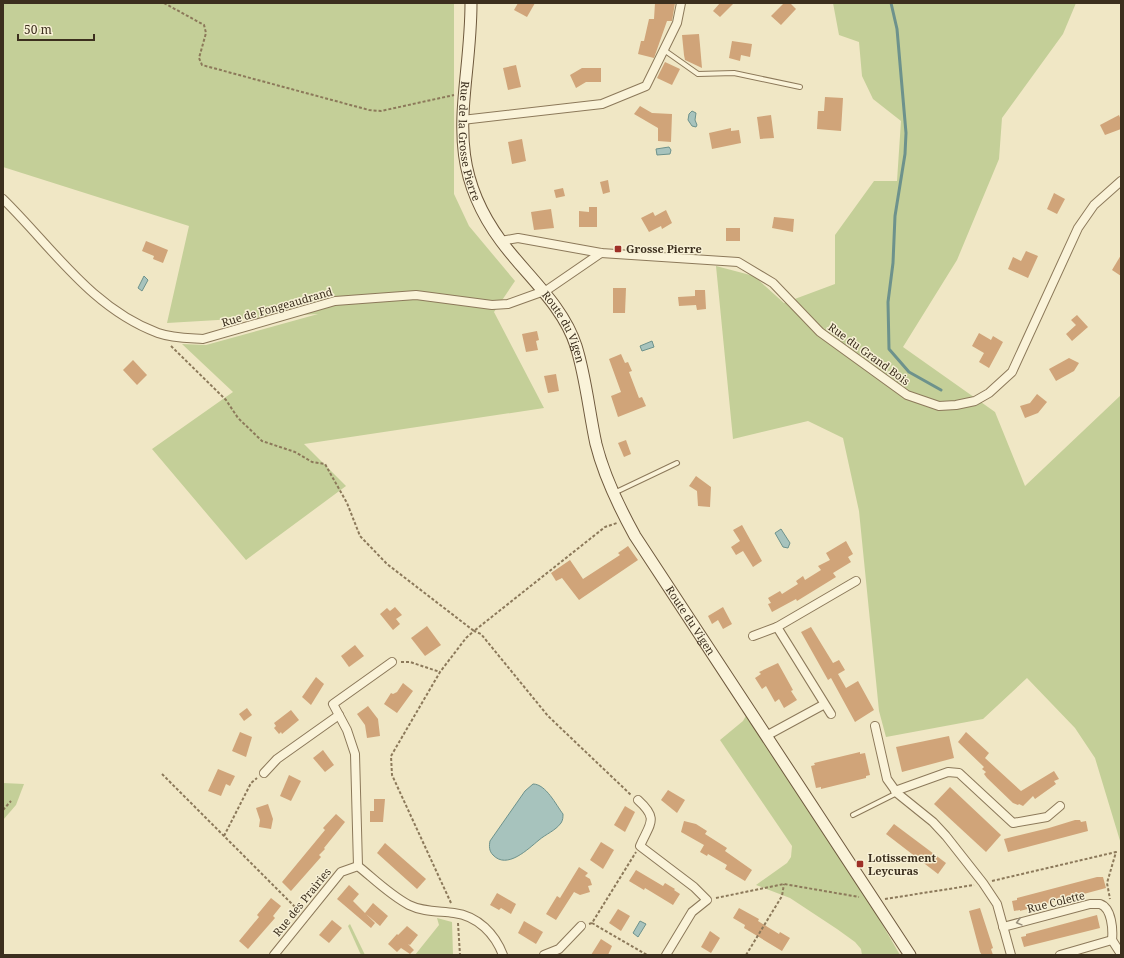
<svg xmlns="http://www.w3.org/2000/svg" width="1124" height="958" font-family="'Noto Serif',serif">
<style>
.green{fill:#c4cf98}
.water{fill:#a7c3bd;stroke:#6d928c}
.lines{fill:none;stroke-linecap:round;stroke-linejoin:round}
.stream{stroke:#6d928c;stroke-width:3}
.building{fill:#d0a479}
.lane-casing{stroke:#8c795a;stroke-width:6}
.street-casing{stroke:#8c795a;stroke-width:10}
.secondary-casing{stroke:#6e593d;stroke-width:13}
.path{stroke:#8c795a;stroke-width:2;stroke-dasharray:3 2;stroke-linecap:butt}
.lane{stroke:#faf3d9;stroke-width:4}
.street{stroke:#faf3d9;stroke-width:8}
.secondary{stroke:#faf3d9;stroke-width:11}
.oneway{stroke:#9b917c}
.poi-dot{fill:#9e3027;stroke:#f7f0d5;stroke-width:1.5}
.labels{text-anchor:middle;stroke-width:3;stroke-linejoin:round;paint-order:stroke}
.street-label{font-size:11px;fill:#3c2f1e;stroke:#f7f0d5}
.poi-label{font-size:11px;font-weight:bold;fill:#3c2f1e;stroke:#f7f0d5;text-anchor:start}
</style>
<rect width="100%" height="100%" fill="#f0e7c5"/>
<g class="green">
<polygon points="3,3 454,3 454,194 469,226 515,281 494,312 544,408 304,444 346,486 246,560 152,449 233,392 182,344 206,345 318,314 167,323 189,226 3,167"/>
<polygon points="833,3 1076,3 1063,34 1002,118 999,159 957,260 903,347 995,412 1025,486 1121,395 1121,844 1095,758 1075,728 1027,678 983,719 886,737 879,711 859,511 843,438 808,421 733,439 716,266 754,276 784,303 835,284 835,235 874,181 897,181 901,121 873,99 862,76 859,42 839,35"/>
<polygon points="747,714 837,846 900,955 862,955 861,949 855,942 837,929 790,898 756,885 787,863 791,857 792,846 720,740 743,721"/>
<polygon points="3,783 24,784 16,805 3,820"/>
<polygon points="437,918 452,922 453,955 415,955 439,925"/>
<polygon points="350,924 365,955 361,955 348,926"/>
</g>
<g class="water">
<polygon points="692,111 696,113 695,120 697,125 696,127 692,126 688,120 689,114"/>
<polygon points="669,147 671,150 670,154 657,155 656,149"/>
<polygon points="144,276 148,280 142,291 138,288"/>
<polygon points="652,341 654,347 642,351 640,346"/>
<polygon points="781,529 790,543 788,548 783,547 775,533"/>
<path d="M533,784C546,784 556,805 563,814C563,817 563,820 561,823C555,831 546,834 539,840C528,849 507,870 493,855C489,851 489,846 490,841L525,791Z"/>
<polygon points="640,921 646,924 638,937 633,933"/>
</g>
<g class="lines">
<polyline class="stream" points="891,3 897,29 906,133 905,154 895,216 893,263 888,302 889,349 909,372 941,390"/>
</g>
<g class="building">
<polygon points="518,3 535,3 527,17 514,10"/>
<polygon points="655,3 675,3 672,21 667,21 654,58 638,54 641,41 644,41 649,19 654,19"/>
<polygon points="720,3 734,3 720,17 713,11"/>
<polygon points="784,3 790,3 796,9 781,25 771,16"/>
<polygon points="699,34 700,45 702,68 685,60 684,55 682,35"/>
<polygon points="732,41 752,44 750,57 741,55 740,61 729,58"/>
<polygon points="665,62 680,69 672,85 657,78"/>
<polygon points="516,65 521,87 508,90 503,68"/>
<polygon points="582,68 601,68 601,82 586,82 576,88 570,75"/>
<polygon points="825,97 843,98 841,131 817,129 818,111 824,111"/>
<polygon points="640,106 652,113 672,114 671,142 658,141 658,128 634,114"/>
<polygon points="771,115 774,138 760,139 757,117"/>
<polygon points="1119,115 1121,120 1121,129 1105,135 1100,125"/>
<polygon points="731,128 731,131 739,130 741,143 712,149 709,133"/>
<polygon points="522,139 526,161 512,164 508,142"/>
<polygon points="608,180 610,192 603,194 600,182"/>
<polygon points="563,188 565,196 556,198 554,190"/>
<polygon points="1054,193 1065,199 1057,214 1047,209"/>
<polygon points="589,207 597,207 597,227 579,227 579,211 589,212"/>
<polygon points="551,209 554,228 534,230 531,212"/>
<polygon points="666,210 672,223 662,229 661,226 649,232 641,218 653,212 655,216"/>
<polygon points="774,217 794,219 793,232 772,228"/>
<rect x="726" y="228" width="14" height="13"/>
<polygon points="146,241 168,250 163,263 153,259 154,256 142,251"/>
<polygon points="1026,251 1038,256 1028,278 1008,269 1013,257 1021,261"/>
<polygon points="1121,255 1121,276 1112,270"/>
<polygon points="613,288 626,288 625,313 613,313"/>
<polygon points="695,290 705,290 706,309 697,310 696,305 679,306 678,297 695,296"/>
<polygon points="1077,315 1088,327 1072,341 1066,334 1076,325 1071,320"/>
<polygon points="537,331 539,340 536,341 538,350 526,352 522,334"/>
<polygon points="979,333 991,340 993,336 1003,342 989,368 979,362 984,353 972,346"/>
<polygon points="621,354 625,363 628,362 632,371 629,372 639,398 642,397 646,406 618,417 611,396 621,392 609,359"/>
<polygon points="1069,358 1079,363 1074,371 1056,381 1049,369"/>
<polygon points="133,360 147,375 137,385 123,370"/>
<polygon points="556,374 559,391 548,393 544,376"/>
<polygon points="1037,394 1047,402 1038,413 1025,418 1020,406 1030,403"/>
<polygon points="626,440 631,454 624,457 618,443"/>
<polygon points="696,476 711,487 710,507 698,506 697,491 689,486"/>
<polygon points="742,525 762,561 753,567 743,551 736,555 731,547 740,541 733,530"/>
<polygon points="846,541 853,554 848,557 851,562 833,573 836,577 797,601 796,599 772,612 768,604 771,603 768,598 780,591 782,594 798,584 796,581 803,576 805,580 821,570 818,566 830,560 826,553"/>
<polygon points="628,546 638,560 579,600 562,578 556,581 551,573 570,560 583,579 620,555 618,553"/>
<polygon points="395,607 402,615 396,619 400,624 393,630 380,614 387,608 390,611"/>
<polygon points="723,607 732,624 723,629 718,620 712,624 708,616"/>
<polygon points="427,626 441,645 425,656 411,638"/>
<polygon points="811,627 833,663 839,660 845,670 838,674 846,688 858,681 874,710 855,722 831,678 828,680 801,632"/>
<polygon points="355,645 364,656 349,667 341,656"/>
<polygon points="778,663 793,690 791,691 797,700 784,708 779,699 775,702 766,686 762,689 755,678 761,674 759,672"/>
<polygon points="316,677 324,684 311,705 302,697"/>
<polygon points="403,683 413,691 397,713 384,704 391,693 393,694 397,692"/>
<polygon points="368,706 378,719 380,736 367,738 365,725 357,714"/>
<polygon points="247,708 252,715 244,721 239,714"/>
<polygon points="291,710 299,720 282,734 281,732 279,734 274,728 276,726 274,723"/>
<polygon points="240,732 252,737 246,757 232,751"/>
<polygon points="966,732 989,753 985,758 1021,791 1054,771 1059,779 1054,781 1056,784 1035,799 1033,796 1023,806 1019,804 1018,805 1013,803 987,778 984,774 986,772 982,769 984,767 958,742"/>
<polygon points="949,736 954,758 902,772 896,747"/>
<polygon points="323,750 334,765 325,772 313,758"/>
<polygon points="860,752 860,754 865,753 870,775 866,776 866,778 821,789 821,787 816,788 811,766 815,765 814,763"/>
<polygon points="218,769 235,776 230,786 226,784 221,796 208,791"/>
<polygon points="289,775 301,781 291,801 280,796"/>
<polygon points="950,787 1001,835 986,852 934,804"/>
<polygon points="668,790 685,800 677,813 661,800"/>
<polygon points="374,799 385,799 383,822 370,822 370,811 374,811"/>
<polygon points="268,804 273,819 271,829 259,827 260,820 256,808"/>
<polygon points="625,806 635,812 625,832 614,825"/>
<polygon points="336,814 345,822 324,848 325,849 319,855 321,857 291,891 282,882 325,830 323,828"/>
<polygon points="1075,820 1080,820 1081,822 1086,821 1088,831 1008,852 1004,839 1049,828"/>
<polygon points="684,821 696,824 707,831 705,834 727,848 725,851 752,870 745,881 725,869 727,865 708,854 707,856 700,852 704,845 681,832"/>
<polygon points="894,824 946,863 938,874 886,834"/>
<polygon points="601,842 614,850 603,869 590,860"/>
<polygon points="385,843 426,879 417,889 377,853"/>
<polygon points="579,867 588,873 585,876 590,879 592,885 588,886 590,892 580,895 574,892 556,920 546,914 557,896 560,898"/>
<polygon points="636,870 663,886 665,883 675,889 674,890 680,894 673,905 645,888 644,890 629,881"/>
<polygon points="1097,877 1103,877 1106,888 1020,911 1020,910 1014,911 1012,901 1017,900 1017,898"/>
<polygon points="349,885 359,894 353,901 365,913 373,903 388,916 380,926 366,914 375,923 371,928 337,899"/>
<polygon points="497,893 516,904 511,914 501,908 499,910 490,905"/>
<polygon points="271,898 281,906 273,916 275,918 248,949 239,941 259,917 257,915"/>
<polygon points="739,908 759,919 758,921 779,934 780,932 790,938 782,951 744,928 745,925 733,918"/>
<polygon points="980,908 993,948 991,949 993,955 982,955 980,952 969,911"/>
<polygon points="618,909 630,916 621,931 609,923"/>
<polygon points="1097,915 1100,928 1024,947 1021,937 1026,936 1026,934"/>
<polygon points="332,920 342,928 329,943 319,935"/>
<polygon points="524,921 543,932 536,944 518,933"/>
<polygon points="407,926 418,935 410,945 408,944 414,950 410,954 401,948 397,952 388,944 397,934 398,935"/>
<polygon points="710,931 720,938 711,953 701,947"/>
<polygon points="601,939 612,946 608,955 591,955"/>
</g>
<g class="lines">
<defs>
<g id="lane">
<polyline points="664,50 698,74 734,73 800,87"/>
<polyline points="614,493 677,463"/>
<polyline points="853,815 897,793"/>
</g>
<g id="street">
<polyline points="462,120 602,104 646,86 677,23 681,3"/>
<path d="M3,199C52,247 91,308 158,333C172,338 188,338 203,339L335,301L416,295L492,305L508,304L547,290L601,253"/>
<polyline points="501,241 518,238 601,253 738,262 773,283 820,332 907,395 939,406 956,405 975,401 989,393 1012,372 1078,228 1094,205 1121,181"/>
<polyline points="777,627 831,714"/>
<polyline points="753,636 777,627 856,581"/>
<polyline points="875,726 887,779 897,793 933,822 946,836 983,883 997,904 1011,955"/>
<polyline points="766,736 823,705"/>
<polyline points="264,773 277,759 339,715"/>
<polyline points="895,791 948,772 959,773 1013,823 1047,817 1060,806"/>
<path d="M638,800C659,819 650,823 640,846L694,887L707,900L692,912L666,955"/>
<polyline points="358,866 355,754 347,730 333,704 392,662"/>
<path d="M1003,927L1090,904C1093,904 1098,904 1100,904C1112,908 1113,930 1112,940"/>
<polyline points="1112,940 1121,954"/>
<path d="M274,955L341,872L358,866C374,879 390,895 409,905C423,912 439,911 454,913C478,916 495,934 503,955"/>
<polyline points="544,955 559,949 581,926"/>
<polyline points="1060,955 1112,940"/>
</g>
<g id="secondary">
<path id="s1" d="M471,3C471,95 439,157 501,241C526,275 563,305 576,346C586,378 589,412 596,444C604,476 619,507 635,536L910,955"/>
</g>
</defs>
<use href="#lane" class="lane-casing"/>
<use href="#street" class="street-casing"/>
<use href="#secondary" class="secondary-casing"/>
<g class="path">
<polyline points="164,3 204,25 206,33 199,58 202,65 369,110 381,111 454,95"/>
<polyline points="171,346 226,400 238,418 262,441 295,452 312,462 325,464 347,503 360,536 387,564 474,631 605,527 617,523"/>
<polyline points="401,662 410,662 440,672"/>
<polyline points="162,774 299,911"/>
<polyline points="3,810 11,801"/>
<polyline points="224,836 251,783 257,778"/>
<polyline points="992,881 1116,852 1107,883 1110,899"/>
<polyline points="716,898 784,884 859,897"/>
<polyline points="885,899 974,885"/>
<polyline points="451,903 392,775 391,756 440,672 466,638 474,631 481,634 548,716 631,795"/>
<polyline points="458,923 460,955"/>
<polyline points="592,923 647,955"/>
<polyline points="589,924 592,923 636,852"/>
<polyline points="746,955 782,896 784,884"/>
</g>
<use href="#lane" class="lane"/>
<use href="#street" class="street"/>
<use href="#secondary" class="secondary"/>
</g>
<defs><path id="oneway-chevron" d="M-2-3.5L2.5 0L-2 3.5" fill="none" stroke-width="1.6" stroke-linecap="round" stroke-linejoin="round"/></defs>
<use class="oneway" href="#oneway-chevron" transform="translate(1019 922) rotate(165)"/>
<g class="poi-dot">
<rect x="614" y="245" width="8" height="8" rx="2"/>
<rect x="856" y="860" width="8" height="8" rx="2"/>
</g>
<g class="labels">
<g class="street-label">
<text dy="4" stroke="none"><textPath href="#s1" startOffset="139">Rue de la Grosse Pierre</textPath></text>
<text transform="translate(277 307) rotate(-16)" y="4">Rue de Fongeaudrand</text>
<text dy="4" stroke="none"><textPath href="#s1" startOffset="354">Route du Vigen</textPath></text>
<text transform="translate(869 354) rotate(36)" y="4">Rue du Grand Bois</text>
<text dy="4" stroke="none"><textPath href="#s1" startOffset="678">Route du Vigen</textPath></text>
<text transform="translate(302 902) rotate(-51)" y="4">Rue des Prairies</text>
<text transform="translate(1056 902) rotate(-14)" y="4">Rue Colette</text>
</g>
<g class="poi-label">
<text x="626" y="253">Grosse Pierre</text>
<text x="868" y="862">Lotissement<tspan x="868" dy="13">Leycuras</tspan></text>
</g>
</g>
<rect width="1124" height="958" fill="none" stroke="#3c2f1e" stroke-width="8"/>
<path d="M18 34v6h76v-6" fill="none" stroke="#3c2f1e" stroke-width="2"/>
<text x="24" y="34" font-size="12" fill="#3c2f1e" stroke="#f7f0d5" stroke-width="3" paint-order="stroke">50 m</text>
</svg>
